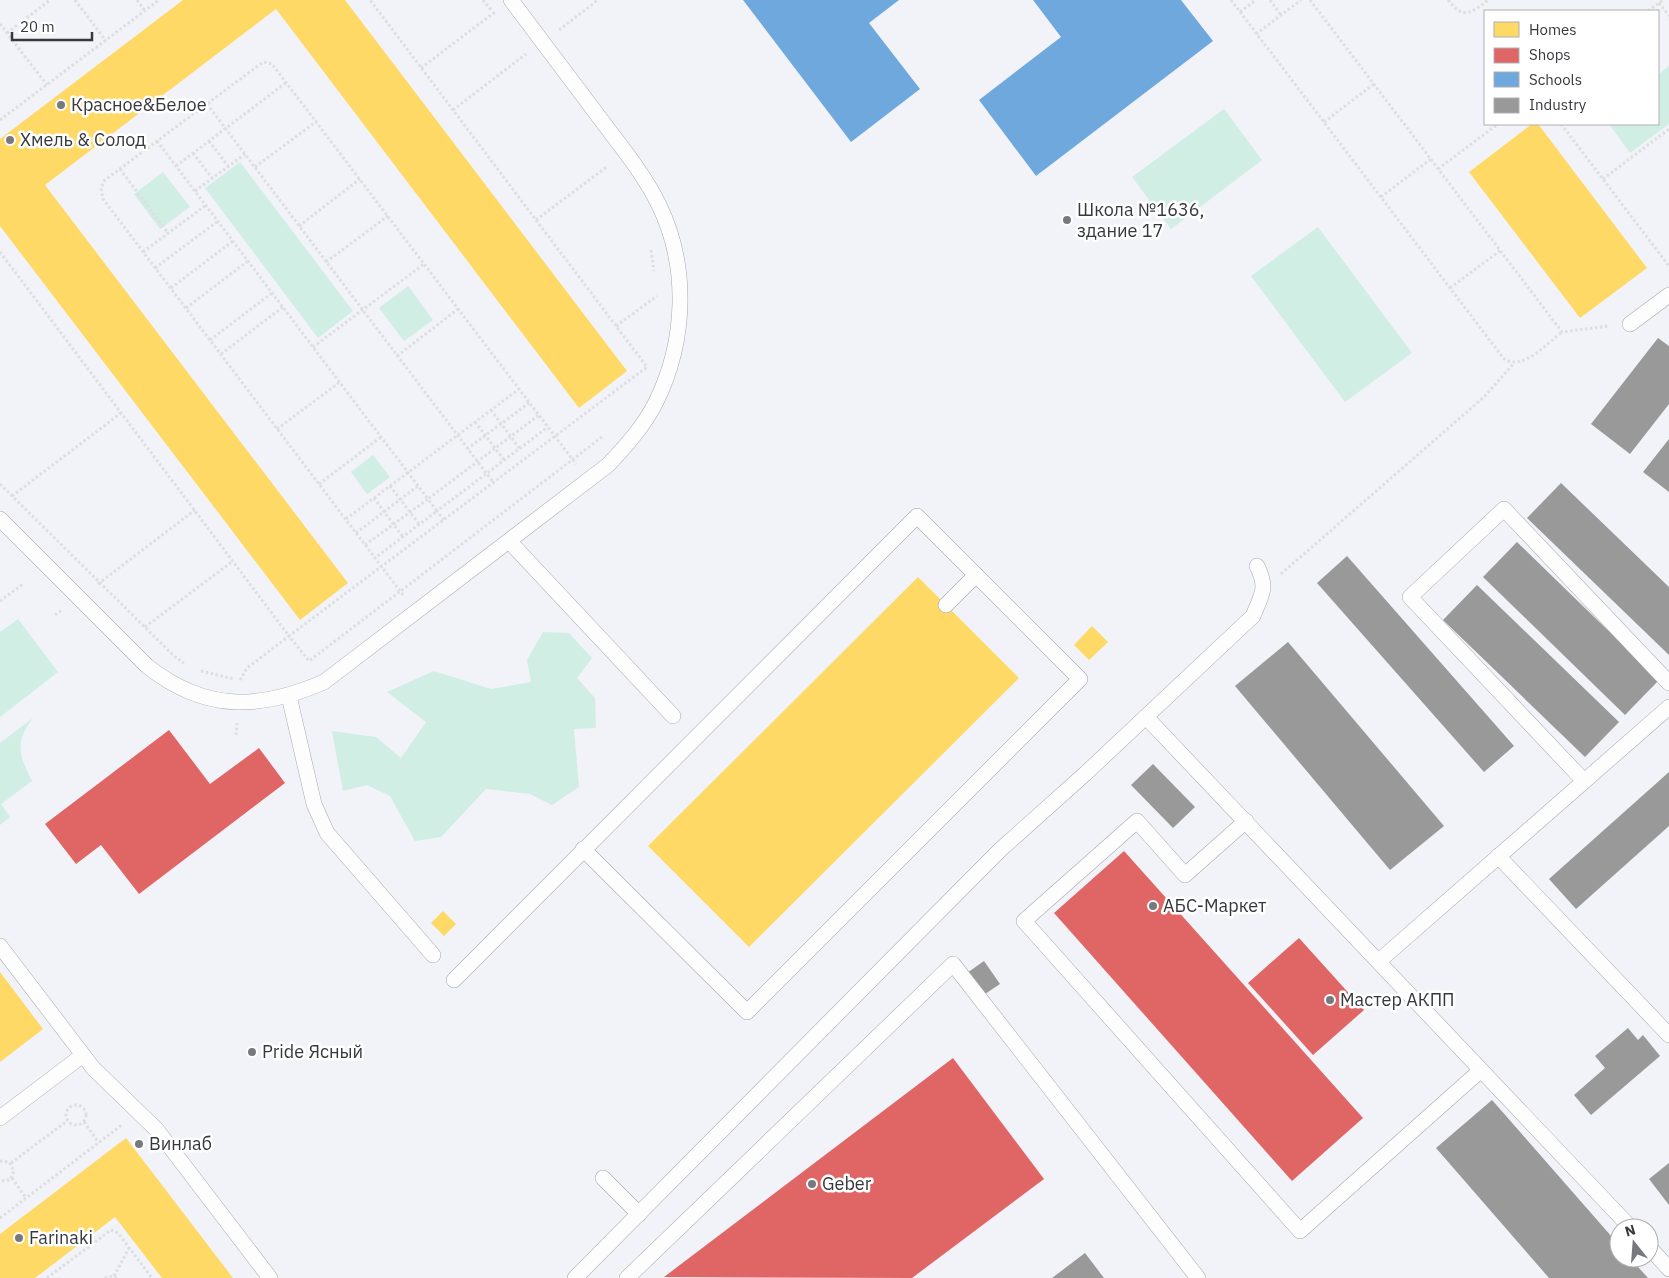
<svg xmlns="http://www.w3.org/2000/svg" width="1669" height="1278" font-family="'IBM Plex Sans',sans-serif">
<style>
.green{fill:#d0eee3}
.homes{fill:#ffd966}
.shops{fill:#e06666}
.schools{fill:#6fa8dc}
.industry{fill:#999}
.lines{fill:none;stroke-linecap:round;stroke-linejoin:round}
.lane-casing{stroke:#a6a8ab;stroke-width:16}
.path{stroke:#dddedf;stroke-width:3;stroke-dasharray:2.5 2.5;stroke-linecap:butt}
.lane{stroke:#fdfdfe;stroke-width:15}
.poi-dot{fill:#77797e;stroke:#fff;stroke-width:2}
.labels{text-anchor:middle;stroke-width:5;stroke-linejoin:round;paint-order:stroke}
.poi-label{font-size:18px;fill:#36383c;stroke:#fff;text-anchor:start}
</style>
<rect width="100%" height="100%" fill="#f1f3f8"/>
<g class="green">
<polygon points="1669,66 1669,124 1630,153 1609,124 1658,124 1658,75"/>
<polygon points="1224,109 1262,160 1171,229 1132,177"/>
<polygon points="240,162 353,311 318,338 205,188"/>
<polygon points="163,172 190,207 160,229 134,194"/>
<polygon points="1318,227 1412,353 1345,402 1251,276"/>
<polygon points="408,286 433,320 404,341 379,308"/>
<polygon points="373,455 390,477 367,494 351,472"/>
<polygon points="18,619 58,672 0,717 0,632"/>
<polygon points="543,632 569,633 592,658 577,678 595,698 596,728 574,729 579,787 552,805 530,794 486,789 441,837 415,841 390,796 367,785 343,791 332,731 376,737 401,758 426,722 387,692 434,671 491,689 531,682 527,660"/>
<path d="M33,718C14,743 19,755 32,781L1,804L10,817L0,825V743Z"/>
</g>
<g class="homes">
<polygon points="183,0 345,0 627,371 579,408 276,9 45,185 348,583 300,620 0,226 0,139"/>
<polygon points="1532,124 1538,124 1647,268 1580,318 1469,172"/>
<polygon points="918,577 1019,678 749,947 648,846"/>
<polygon points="1092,626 1108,642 1089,660 1074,645"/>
<polygon points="443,911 456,924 444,936 431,923"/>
<polygon points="0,972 43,1029 0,1062"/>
<polygon points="126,1138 233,1278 162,1278 115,1217 35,1278 0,1278 0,1234"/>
</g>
<g class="shops">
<polygon points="169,730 210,784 259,748 285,783 139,894 101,845 76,864 45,824"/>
<polygon points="1124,851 1363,1118 1292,1181 1054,913"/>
<polygon points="1299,938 1364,1010 1313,1055 1248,983"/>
<polygon points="953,1058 1044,1179 912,1278 664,1277"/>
</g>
<g class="schools">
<polygon points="743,0 899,0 869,23 920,89 851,142"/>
<polygon points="1033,0 1181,0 1213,41 1036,176 979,100 1061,37"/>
</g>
<g class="industry">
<polygon points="1658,338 1669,346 1669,404 1630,454 1591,424"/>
<polygon points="1669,439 1669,492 1643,472"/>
<polygon points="1561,483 1669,587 1669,655 1527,518"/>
<polygon points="1517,542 1659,680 1625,715 1483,577"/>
<polygon points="1347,556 1514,746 1484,772 1317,583"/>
<polygon points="1477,585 1619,722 1585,757 1443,620"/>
<polygon points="1288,642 1444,826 1390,870 1235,686"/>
<polygon points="1153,764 1195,807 1173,828 1131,785"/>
<polygon points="1669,772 1669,826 1576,909 1549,879"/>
<polygon points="984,961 1000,984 982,996 967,973"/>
<polygon points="1628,1028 1638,1040 1643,1035 1660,1056 1591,1115 1574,1095 1605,1068 1595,1056"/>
<polygon points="1492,1100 1619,1245 1619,1258 1630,1258 1648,1278 1549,1278 1436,1148"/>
<polygon points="1669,1163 1669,1205 1649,1179"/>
<polygon points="1085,1253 1104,1278 1052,1278"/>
</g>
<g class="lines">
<defs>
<g id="lane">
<polyline points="1630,324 1669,295"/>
<path d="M0,519L147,666C205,712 259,710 324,682L608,465C626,446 644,426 656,402C686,341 689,267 659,205C644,174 622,148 602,121C572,81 541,40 511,0"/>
<polyline points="509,541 673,716"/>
<polyline points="946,605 976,575"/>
<polyline points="289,696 314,804 327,833 433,955"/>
<polyline points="1146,717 1631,1228"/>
<polyline points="1584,781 1410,597 1504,509 1669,683"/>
<polyline points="1246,821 1185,875 1137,821 1024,921 1300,1231 1481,1070"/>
<polyline points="1498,856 1669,1035"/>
<polyline points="0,946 93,1068 157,1130 270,1278"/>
<polyline points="1379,961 1669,707"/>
<polyline points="454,980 917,516 1080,679 747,1012 583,849"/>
<polyline points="0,1118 83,1055"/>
<polyline points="603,1178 639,1214"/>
<polyline points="1649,1247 1669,1269"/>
<path d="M575,1278L1000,850L1086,773L1253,616C1262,594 1268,588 1257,566"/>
<polyline points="627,1278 953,964 1198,1278"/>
</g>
</defs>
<use href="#lane" class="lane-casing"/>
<g class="path">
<polyline points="75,0 106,41"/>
<polyline points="137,0 145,11"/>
<polyline points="483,0 491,10"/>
<path d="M1231,0L1504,359C1524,371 1547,343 1562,332"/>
<polyline points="1270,0 1281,15"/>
<polyline points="1310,0 1562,332 1609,326"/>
<path d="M1448,0C1463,20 1471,13 1488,0"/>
<polyline points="1659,3 1669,16"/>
<polyline points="1648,11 1663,0"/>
<polyline points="1240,12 1256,0"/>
<polyline points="0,24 47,85"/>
<polyline points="559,30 598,0"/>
<polyline points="7,33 50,0"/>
<polyline points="1256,34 1301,0"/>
<polyline points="421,68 495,12"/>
<polyline points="207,104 493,482"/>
<polyline points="453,110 526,54"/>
<polyline points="0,120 159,0"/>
<polyline points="1324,122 1374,84"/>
<polyline points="1561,124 1669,266"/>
<polyline points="157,141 428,499 539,415"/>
<polyline points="209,141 228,166"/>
<polyline points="193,153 212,178"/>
<polyline points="176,166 287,82"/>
<polyline points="255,167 317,121"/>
<polyline points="120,169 168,233"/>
<polyline points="1438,169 1498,124"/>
<polyline points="1603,179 1669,129"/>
<polyline points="195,191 245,154"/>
<polyline points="1381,197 1431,159"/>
<polyline points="536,220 608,166"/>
<polyline points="299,226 360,179"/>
<polyline points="651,250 654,271"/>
<polyline points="0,252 289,636 647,367 370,0"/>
<polyline points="143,252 206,205"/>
<polyline points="326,262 388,216"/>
<polyline points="155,268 218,221"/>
<polyline points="171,288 233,241"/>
<polyline points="1450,288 1501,250"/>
<polyline points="186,308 248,261"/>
<polyline points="616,326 657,296"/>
<polyline points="210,340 272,293"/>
<polyline points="313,347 424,264"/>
<polyline points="221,354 283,307"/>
<polyline points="397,356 458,309"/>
<polyline points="491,410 520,449"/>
<polyline points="475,422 504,460"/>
<polyline points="277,429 340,382"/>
<polyline points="467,449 529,403"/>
<polyline points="0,484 174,656 184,663"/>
<polyline points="319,484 381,437"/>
<polyline points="390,486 419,524"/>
<polyline points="12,496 121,413"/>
<polyline points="374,498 403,537"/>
<polyline points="346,519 519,389"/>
<polyline points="444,520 437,511 548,427"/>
<polyline points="356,533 418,486"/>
<polyline points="365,545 428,499 437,511 375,558"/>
<polyline points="1281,574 1484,397 1514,363"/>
<polyline points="98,584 195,510"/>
<polyline points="403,595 103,199 101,188 105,180 259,65 264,62 272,64 576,464"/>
<polyline points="0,601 23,584"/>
<polyline points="55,615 62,610"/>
<polyline points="145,627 233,561"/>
<polyline points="201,671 234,679"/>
<polyline points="240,680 247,668 289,636 309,661 602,437"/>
<polyline points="236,735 237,723"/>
<circle cx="76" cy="1115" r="10"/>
<polyline points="84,1122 99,1143"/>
<polyline points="0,1161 9,1162 14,1171 10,1180 0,1181"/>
<polyline points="11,1163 67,1121"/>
<polyline points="12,1178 26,1198"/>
<polyline points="0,1218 123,1124"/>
<polyline points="114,1276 129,1248"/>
<polyline points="47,1278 111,1230 118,1233 152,1278"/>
<polyline points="105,1278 109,1276 118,1278"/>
</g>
<use href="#lane" class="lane"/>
</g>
<g class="poi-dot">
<circle cx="61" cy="105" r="5"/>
<circle cx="10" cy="140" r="5"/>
<circle cx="1067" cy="220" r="5"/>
<circle cx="1153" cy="906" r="5"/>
<circle cx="1330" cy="1000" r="5"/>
<circle cx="252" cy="1052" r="5"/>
<circle cx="139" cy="1144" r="5"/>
<circle cx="812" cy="1184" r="5"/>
<circle cx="19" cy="1238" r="5"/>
</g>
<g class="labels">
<g class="poi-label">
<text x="71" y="111">Красное&amp;Белое</text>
<text x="20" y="146">Хмель &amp; Солод</text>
<text x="1077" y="216">Школа №1636,<tspan x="1077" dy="21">здание 17</tspan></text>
<text x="1163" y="912">АБС-Маркет</text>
<text x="1340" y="1006">Мастер АКПП</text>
<text x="262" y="1058">Pride Ясный</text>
<text x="149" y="1150">Винлаб</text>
<text x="822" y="1190">Geber</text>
<text x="29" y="1244">Farinaki</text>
</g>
</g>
<rect x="1484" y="10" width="175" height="115" fill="#ffffff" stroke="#afafb1"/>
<rect x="1494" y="22" width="25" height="15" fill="#ffd966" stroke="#afafb1"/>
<text x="1529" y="35" font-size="15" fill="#36383c">Homes</text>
<rect x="1494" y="48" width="25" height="15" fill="#e06666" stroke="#afafb1"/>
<text x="1529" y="60" font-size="15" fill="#36383c">Shops</text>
<rect x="1494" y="72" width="25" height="15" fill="#6fa8dc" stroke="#afafb1"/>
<text x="1529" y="85" font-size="15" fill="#36383c">Schools</text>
<rect x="1494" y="98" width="25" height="15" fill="#999999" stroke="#afafb1"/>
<text x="1529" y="110" font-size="15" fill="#36383c">Industry</text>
<g transform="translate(1634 1243) rotate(343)"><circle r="24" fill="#ffffff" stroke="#afafb1"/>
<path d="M0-4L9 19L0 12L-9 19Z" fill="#77797e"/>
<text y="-8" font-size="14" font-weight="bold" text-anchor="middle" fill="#36383c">N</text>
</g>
<path d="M12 32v8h80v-8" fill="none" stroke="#36383c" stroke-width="2.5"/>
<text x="20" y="32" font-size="15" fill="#36383c" stroke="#ffffff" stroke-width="4" paint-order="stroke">20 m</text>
</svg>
